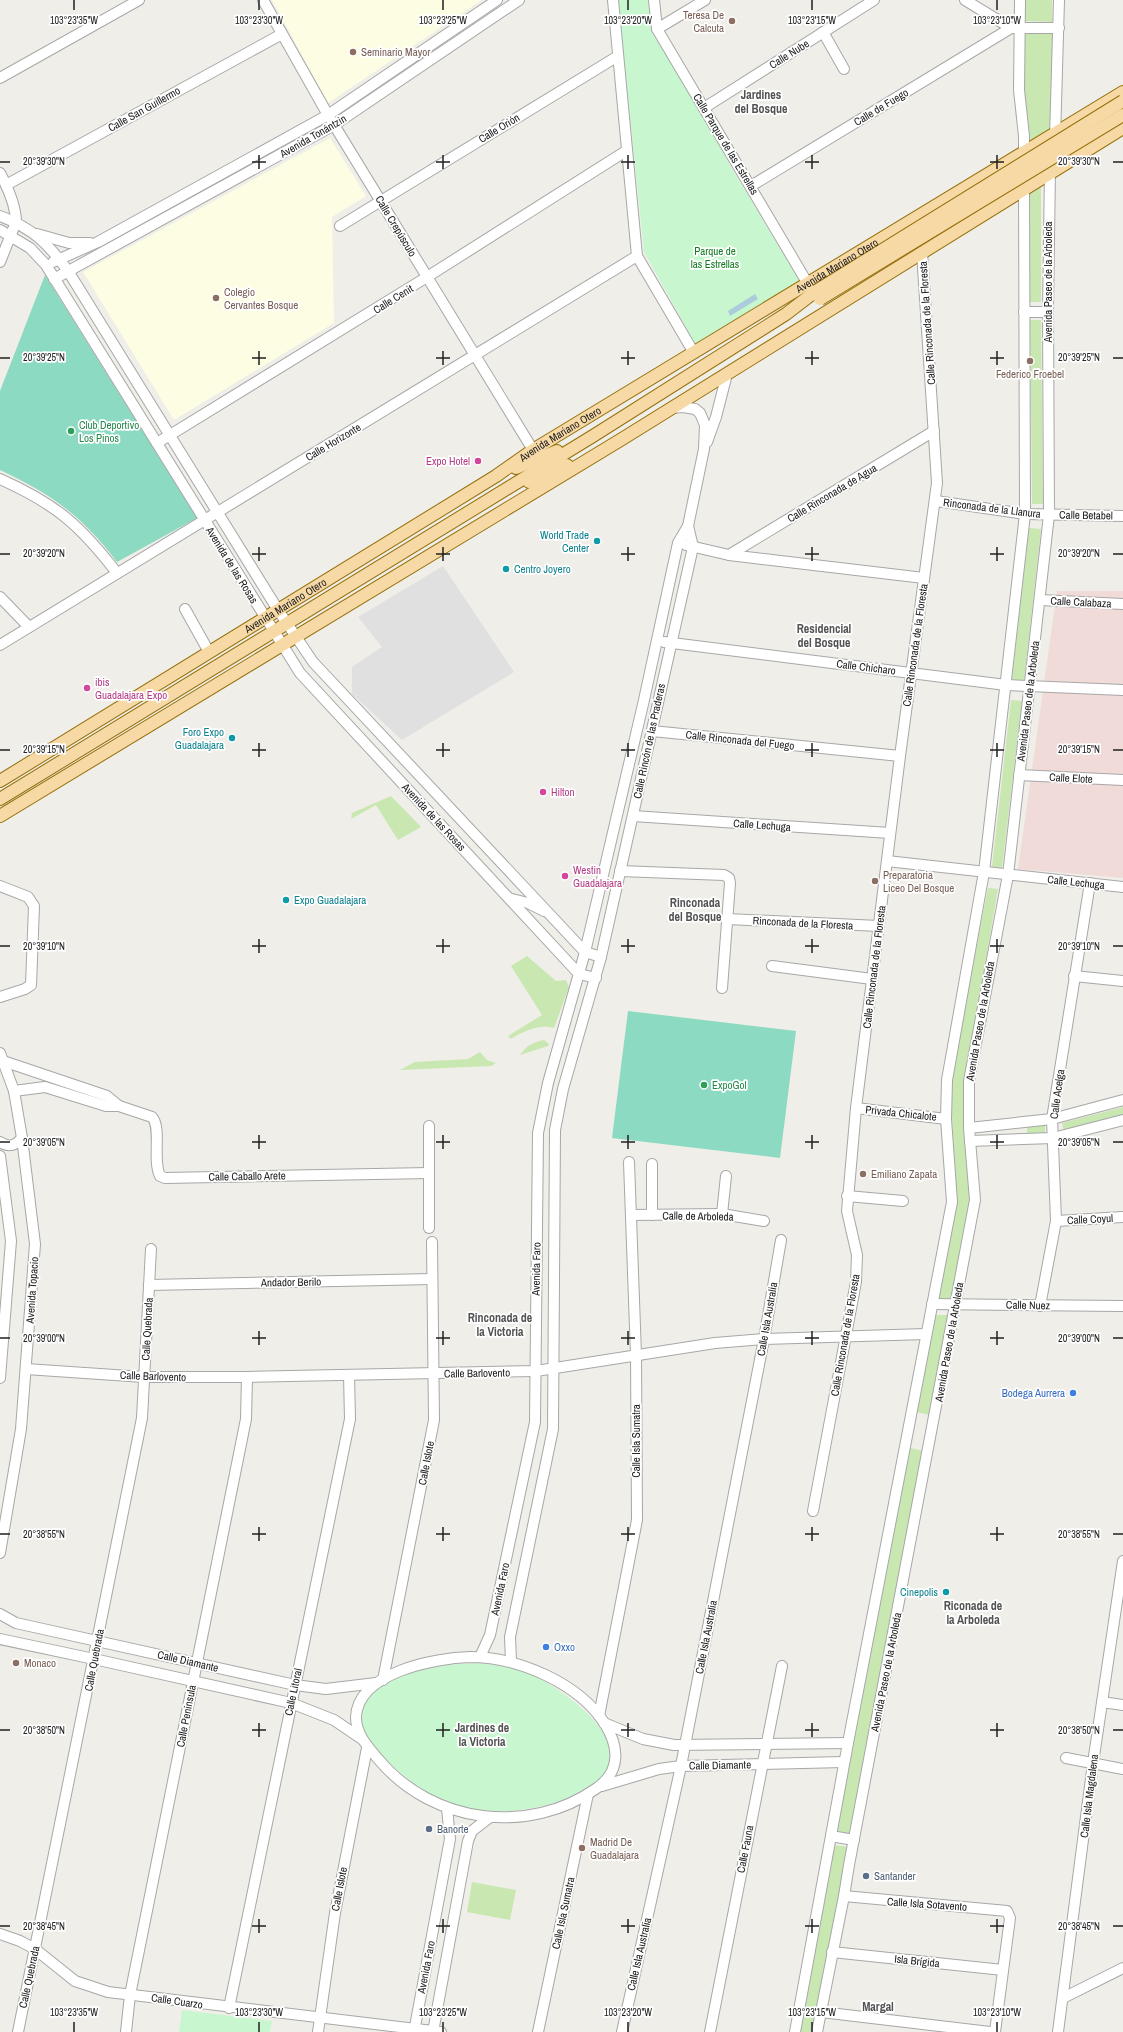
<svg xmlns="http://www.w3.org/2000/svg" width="1123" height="2032" font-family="'Archivo Narrow',sans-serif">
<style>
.commercial{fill:#f0dbd8}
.education{fill:#fcfde3}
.grass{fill:#c8e7b1}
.park{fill:#c8f7cf}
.pitch{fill:#8bdac1}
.parking{fill:#e0e0e0}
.water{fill:#abcddb}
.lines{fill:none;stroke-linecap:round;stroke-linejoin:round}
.minor-casing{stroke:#a7a7a7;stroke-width:12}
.major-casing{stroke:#946f09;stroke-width:14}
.minor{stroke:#fff;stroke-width:10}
.major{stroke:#f7d9a6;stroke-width:12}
.major-bridge-casing{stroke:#946f09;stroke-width:14;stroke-linecap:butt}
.major-bridge{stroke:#f7d9a6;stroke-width:12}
.ticks{fill:none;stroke:#202020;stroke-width:1.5}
.education-dot{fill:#8d6e63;stroke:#fff;stroke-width:1.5}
.leisure-dot{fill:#2e9e5b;stroke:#fff;stroke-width:1.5}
.hotel-dot{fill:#d1479c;stroke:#fff;stroke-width:1.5}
.culture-dot{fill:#0f9aa8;stroke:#fff;stroke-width:1.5}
.shop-dot{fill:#3f7fe0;stroke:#fff;stroke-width:1.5}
.service-dot{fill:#5c6f8a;stroke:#fff;stroke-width:1.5}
.labels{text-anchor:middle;stroke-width:3.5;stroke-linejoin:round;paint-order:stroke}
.education-label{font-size:11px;fill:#785e54;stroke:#fff;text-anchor:start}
.street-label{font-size:11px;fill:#202020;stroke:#fff}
.park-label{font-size:11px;fill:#137a22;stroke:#fff}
.leisure-label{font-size:11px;fill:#27864d;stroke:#fff;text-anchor:start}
.hotel-label{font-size:11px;fill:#b23c85;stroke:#fff;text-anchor:start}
.culture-label{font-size:11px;fill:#0d838f;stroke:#fff;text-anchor:end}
.shop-label{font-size:11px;fill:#366cbe;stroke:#fff;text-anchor:end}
.service-label{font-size:11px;fill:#4e5e75;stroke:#fff;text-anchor:start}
.neighbourhood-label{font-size:12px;font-weight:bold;fill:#535353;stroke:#fff}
.ticks-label{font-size:10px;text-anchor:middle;fill:#202020;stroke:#fff;stroke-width:3.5;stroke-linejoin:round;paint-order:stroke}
</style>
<rect width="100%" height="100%" fill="#f0eee8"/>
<polygon class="commercial" points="1057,591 1123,591 1123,878 1018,869"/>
<g class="education">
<polygon points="272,0 482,0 328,103"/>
<polygon points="330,138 366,196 332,217 334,323 174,420 83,272"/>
</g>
<g class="grass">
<polygon points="1025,0 1052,0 1052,22 1025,21"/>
<polygon points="1025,33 1054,34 1052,130 1031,144 1024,87"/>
<polygon points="1041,187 1041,302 1030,302 1029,195"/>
<polygon points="1030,320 1041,320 1043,504 1032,504"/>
<polygon points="1029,528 1041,529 1024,681 1012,679"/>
<polygon points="1011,700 1022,701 1002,868 992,867"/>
<polygon points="391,796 421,827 398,840 376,805 351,819 352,813"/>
<polygon points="988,888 998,889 963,1092 971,1202 952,1299 938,1299 957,1202 950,1084"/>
<path d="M527,956L556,981L566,980L569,987L554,1028C539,1024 524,1031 511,1039L508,1036L542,1015L511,966Z"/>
<path d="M544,1040L549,1044L548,1046L520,1055C526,1046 533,1042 544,1040Z"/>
<polygon points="480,1052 487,1060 496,1063 491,1066 400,1070 415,1062 468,1059"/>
<polygon points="1123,1107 1123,1115 1064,1131 1062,1123"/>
<polygon points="1027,1125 1045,1125 1045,1135 1027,1136"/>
<polygon points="934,1315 948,1315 930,1415 916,1412"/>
<polygon points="910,1448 924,1451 850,1834 837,1831"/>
<polygon points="834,1845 848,1847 813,2032 799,2032"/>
<polygon points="472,1882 516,1890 510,1920 467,1912"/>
</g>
<g class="park">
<polygon points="618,0 648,0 653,32 707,120 731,167 800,282 697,347 644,252"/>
<path d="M480,1663C496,1665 511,1667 526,1672C553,1683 634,1736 605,1772C591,1790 565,1801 543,1806C523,1810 502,1813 481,1811C448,1807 419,1790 395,1768C384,1759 373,1748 366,1736C362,1728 361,1720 363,1711C369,1669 447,1664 480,1663Z"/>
<polygon points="182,2010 272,2021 270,2032 179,2032"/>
</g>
<g class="pitch">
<path d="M45,275L197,518L117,562C83,517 52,494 0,470V391Z"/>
<polygon points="628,1011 796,1031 780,1158 612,1138"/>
</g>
<polygon class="parking" points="443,566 514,672 402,740 352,694 352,667 382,647 358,617"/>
<polygon class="water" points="755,294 758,299 730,316 728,311"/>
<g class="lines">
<defs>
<g id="minor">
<polyline points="263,0 328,115 533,450"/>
<polyline points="613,0 637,256 694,353"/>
<polyline points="654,0 657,29 808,284"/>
<polyline points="965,0 1011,28 1059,28"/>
<polyline points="1020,0 1019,90 1024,136 1024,158"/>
<polyline points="657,29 705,0"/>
<polyline points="823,32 844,69"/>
<polyline points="0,78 139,0"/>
<polyline points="704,108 874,0"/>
<polyline points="1055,138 1059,0"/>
<path d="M0,173C8,188 16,205 16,222L0,262"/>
<polyline points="6,185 282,34"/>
<polyline points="751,186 1011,28"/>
<path d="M0,216C32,228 48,243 68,271L278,610L313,662L585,952L601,957"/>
<polyline points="340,226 618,56"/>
<polyline points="0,230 30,248 46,265 300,673 579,974 596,978"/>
<polyline points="37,234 69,243 90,243"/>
<polyline points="53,262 98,242 328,115 497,0"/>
<polyline points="54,279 334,125 519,0"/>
<polyline points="1024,312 1048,312"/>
<polyline points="707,442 716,417 727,374"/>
<polyline points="157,443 427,277 626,151"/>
<path d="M0,479C56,504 80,525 117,573"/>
<polyline points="936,501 1025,514 1123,516"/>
<polyline points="686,545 729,555 924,578"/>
<polyline points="729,555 934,431"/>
<polyline points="0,597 29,627"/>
<polyline points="1040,600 1123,604"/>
<polyline points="185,609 209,652"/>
<polyline points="664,642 1006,685 1123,690"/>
<polyline points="0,645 637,256"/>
<polyline points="652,731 900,756"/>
<polyline points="1019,775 1123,780"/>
<polyline points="633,816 890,833"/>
<polyline points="887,861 1123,887"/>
<polyline points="620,871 724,875 729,878 730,883 722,988"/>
<polyline points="0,886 28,897 34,906 31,985 25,989 0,997"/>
<polyline points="512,899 528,903 544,911"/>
<polyline points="727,919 879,926"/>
<polyline points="772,966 872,979"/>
<polyline points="1074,976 1123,981"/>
<polyline points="0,1053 14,1091 22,1138 35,1244 21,1429 0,1553"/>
<polyline points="3,1061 107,1096 119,1106"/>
<path d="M14,1091L45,1087L106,1106H119L152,1117C162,1128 152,1160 160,1176L165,1178L429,1173"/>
<polyline points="856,1108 946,1119"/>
<polyline points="429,1126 429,1228"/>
<polyline points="969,1128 1052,1119 1123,1100"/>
<polyline points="970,1141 1053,1138 1123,1120"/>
<path d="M0,1142C9,1148 15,1146 22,1138"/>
<polyline points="0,1156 11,1241 0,1378"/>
<polyline points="847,1196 903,1201"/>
<polyline points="722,1214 726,1176"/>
<polyline points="631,1215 722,1214 764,1221"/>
<polyline points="652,1215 652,1164"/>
<polyline points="1056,1221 1123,1217"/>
<polyline points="149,1285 432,1279"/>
<polyline points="932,1304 1123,1306"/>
<polyline points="1040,1306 1056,1221 1052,1119 1090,883"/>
<polyline points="26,1369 144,1377 247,1377 536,1371 715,1343 764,1339 926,1334"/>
<polyline points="813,1511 856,1282 857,1255 847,1211 856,1108 900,756 937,483 922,252"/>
<polyline points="0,1614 16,1623 295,1685 326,1689 376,1683"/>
<polyline points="0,1639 94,1659 291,1703 334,1720 362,1739"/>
<path d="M470,1657C518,1657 579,1683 605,1724C619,1747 621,1771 597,1788C529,1836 433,1824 379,1760C368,1747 356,1735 356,1717C358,1672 436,1658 470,1657Z"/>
<polyline points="480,1657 490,1635 535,1422 538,1133 548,1083 585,952 644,700 678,543 688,526 704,449 705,425 700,413 695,409 683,407 672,408"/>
<polyline points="511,1661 510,1637 553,1429 555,1130 563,1089 601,957 693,547 688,526"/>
<polyline points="383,1680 434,1420 432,1242"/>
<polyline points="1102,1702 1123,1705"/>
<polyline points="599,1716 637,1520 636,1355 629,1162"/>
<polyline points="604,1723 643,1739 674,1745 848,1743"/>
<polyline points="1066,1758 1123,1769"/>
<polyline points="602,1786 659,1769 681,1766 844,1762"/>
<polyline points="831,1836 854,1840"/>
<polyline points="844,1896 1007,1911 1010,1918 995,2032"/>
<polyline points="0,1934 20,1941 35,1949 75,1981 108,1992 441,2032"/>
<polyline points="832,1952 1003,1970"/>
<polyline points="1063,1998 1123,1968"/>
<polyline points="229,2008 350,1419 349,1375"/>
<polyline points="821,2012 990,2032"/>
<polyline points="18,2032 142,1418 151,1249"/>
<polyline points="126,2032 130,1995 246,1419 247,1377"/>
<polyline points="318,2032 335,1913 367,1748"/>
<polyline points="414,2032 450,1839 447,1808"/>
<polyline points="433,2032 468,1841 472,1831 490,1817"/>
<polyline points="538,2032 588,1794"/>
<polyline points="622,2032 681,1766 764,1339 781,1240"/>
<polyline points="710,2032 782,1666"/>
<polyline points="795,2032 848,1743 952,1202 946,1119 947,1080 984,872 1025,514 1024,184"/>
<polyline points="817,2032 844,1896 849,1865 975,1200 969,1128 969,1081 1008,875 1049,515 1048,312 1050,169"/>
<polyline points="1058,2032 1093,1763 1123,1561"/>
</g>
<g id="major">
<polyline points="516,468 557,451"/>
<polyline points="529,482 567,465"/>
<path id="s1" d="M0,781L496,476L533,450L1123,92"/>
<polyline points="0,799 593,436 786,314 816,291"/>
<polyline points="0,816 622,439 1123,128"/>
</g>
</defs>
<use href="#minor" class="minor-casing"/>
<use href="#major" class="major-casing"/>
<use href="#minor" class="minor"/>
<use href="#major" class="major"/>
<defs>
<g id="major-bridge">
<polyline points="816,291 1123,101"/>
<polyline points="820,299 1123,115"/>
</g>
</defs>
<use href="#major-bridge" class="major-bridge-casing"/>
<use href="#major-bridge" class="major-bridge"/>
</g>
<path class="ticks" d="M74,0V10M259,0V10M443,0V10M628,0V10M812,0V10M997,0V10M259,155V169M443,155V169M628,155V169M812,155V169M997,155V169M0,162H10M252,162H266M436,162H450M621,162H635M805,162H819M990,162H1004M1113,162H1123M259,351V365M443,351V365M628,351V365M812,351V365M997,351V365M0,358H10M252,358H266M436,358H450M621,358H635M805,358H819M990,358H1004M1113,358H1123M259,547V561M443,547V561M628,547V561M812,547V561M997,547V561M0,554H10M252,554H266M436,554H450M621,554H635M805,554H819M990,554H1004M1113,554H1123M259,743V757M443,743V757M628,743V757M812,743V757M997,743V757M0,750H10M252,750H266M436,750H450M621,750H635M805,750H819M990,750H1004M1113,750H1123M259,939V953M443,939V953M628,939V953M812,939V953M997,939V953M0,946H10M252,946H266M436,946H450M621,946H635M805,946H819M990,946H1004M1113,946H1123M259,1135V1149M443,1135V1149M628,1135V1149M812,1135V1149M997,1135V1149M0,1142H10M252,1142H266M436,1142H450M621,1142H635M805,1142H819M990,1142H1004M1113,1142H1123M259,1331V1345M443,1331V1345M628,1331V1345M812,1331V1345M997,1331V1345M0,1338H10M252,1338H266M436,1338H450M621,1338H635M805,1338H819M990,1338H1004M1113,1338H1123M259,1527V1541M443,1527V1541M628,1527V1541M812,1527V1541M997,1527V1541M0,1534H10M252,1534H266M436,1534H450M621,1534H635M805,1534H819M990,1534H1004M1113,1534H1123M259,1723V1737M443,1723V1737M628,1723V1737M812,1723V1737M997,1723V1737M0,1730H10M252,1730H266M436,1730H450M621,1730H635M805,1730H819M990,1730H1004M1113,1730H1123M259,1919V1933M443,1919V1933M628,1919V1933M812,1919V1933M997,1919V1933M0,1926H10M252,1926H266M436,1926H450M621,1926H635M805,1926H819M990,1926H1004M1113,1926H1123M74,2022V2032M259,2022V2032M443,2022V2032M628,2022V2032M812,2022V2032M997,2022V2032"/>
<g class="education-dot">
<circle cx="732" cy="21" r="4"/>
<circle cx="353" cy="52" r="4"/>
<circle cx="216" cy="298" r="4"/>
<circle cx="1030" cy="361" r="4"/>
<circle cx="875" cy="881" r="4"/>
<circle cx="863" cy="1174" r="4"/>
<circle cx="16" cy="1663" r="4"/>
<circle cx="582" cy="1848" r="4"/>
</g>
<g class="leisure-dot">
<circle cx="71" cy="431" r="4"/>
<circle cx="704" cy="1085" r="4"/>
</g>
<g class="hotel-dot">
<circle cx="478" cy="461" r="4"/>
<circle cx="87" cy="688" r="4"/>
<circle cx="543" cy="792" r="4"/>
<circle cx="565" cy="876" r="4"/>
</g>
<g class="culture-dot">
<circle cx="597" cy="541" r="4"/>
<circle cx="506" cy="569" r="4"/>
<circle cx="232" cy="738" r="4"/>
<circle cx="286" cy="900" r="4"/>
<circle cx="946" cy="1592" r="4"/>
</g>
<g class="shop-dot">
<circle cx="1073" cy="1393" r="4"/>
<circle cx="546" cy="1647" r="4"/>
</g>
<g class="service-dot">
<circle cx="429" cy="1829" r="4"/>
<circle cx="866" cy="1876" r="4"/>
</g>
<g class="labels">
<g class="education-label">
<text x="724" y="19" text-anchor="end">Teresa De<tspan x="724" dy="13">Calcuta</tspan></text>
<text x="361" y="56">Seminario Mayor</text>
<text x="224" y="296">Colegio<tspan x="224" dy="13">Cervantes Bosque</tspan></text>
<text x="1030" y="378" text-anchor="middle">Federico Froebel</text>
<text x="883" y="879">Preparatoria<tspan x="883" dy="13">Liceo Del Bosque</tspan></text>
<text x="871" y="1178">Emiliano Zapata</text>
<text x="24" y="1667">Monaco</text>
<text x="590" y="1846">Madrid De<tspan x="590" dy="13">Guadalajara</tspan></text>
</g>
<g class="street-label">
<text transform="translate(789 54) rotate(-32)" y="4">Calle Nube</text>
<text transform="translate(881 107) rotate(-31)" y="4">Calle de Fuego</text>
<text transform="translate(144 109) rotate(-29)" y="4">Calle San Guillermo</text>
<text transform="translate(499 128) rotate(-31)" y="4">Calle Orión</text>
<text transform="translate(313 136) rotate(-30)" y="4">Avenida Tonántzin</text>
<text transform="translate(726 144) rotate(59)" y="4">Calle Parque de las Estrellas</text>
<text transform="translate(396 226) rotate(59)" y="4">Calle Crepúsculo</text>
<text dy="4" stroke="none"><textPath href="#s1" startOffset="983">Avenida Mariano Otero</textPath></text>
<text transform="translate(1048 282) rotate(-90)" y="4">Avenida Paseo de la Arboleda</text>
<text transform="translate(393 299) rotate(-32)" y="4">Calle Cenit</text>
<text transform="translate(927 323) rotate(-94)" y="4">Calle Rinconada de la Floresta</text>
<text dy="4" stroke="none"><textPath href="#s1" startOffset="659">Avenida Mariano Otero</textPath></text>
<text transform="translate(333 442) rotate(-31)" y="4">Calle Horizonte</text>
<text transform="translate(832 493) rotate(-31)" y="4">Calle Rinconada de Agua</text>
<text transform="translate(992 508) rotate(7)" y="4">Rinconada de la Llanura</text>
<text transform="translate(1086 515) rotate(1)" y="4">Calle Betabel</text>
<text transform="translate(232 565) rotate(58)" y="4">Avenida de las Rosas</text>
<text transform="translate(1081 602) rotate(3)" y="4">Calle Calabaza</text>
<text dy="4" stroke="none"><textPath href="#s1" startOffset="335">Avenida Mariano Otero</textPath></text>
<text transform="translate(915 645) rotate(-82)" y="4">Calle Rinconada de la Floresta</text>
<text transform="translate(866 667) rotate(7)" y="4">Calle Chícharo</text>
<text transform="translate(1028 701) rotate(-83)" y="4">Avenida Paseo de la Arboleda</text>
<text transform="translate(740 740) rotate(6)" y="4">Calle Rinconada del Fuego</text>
<text transform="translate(649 741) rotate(-78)" y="4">Calle Rincón de las Praderas</text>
<text transform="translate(1071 778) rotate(3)" y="4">Calle Elote</text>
<text transform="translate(434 817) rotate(47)" y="4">Avenida de las Rosas</text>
<text transform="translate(762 825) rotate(4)" y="4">Calle Lechuga</text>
<text transform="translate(1076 882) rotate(6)" y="4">Calle Lechuga</text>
<text transform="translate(803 923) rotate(3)" y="4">Rinconada de la Floresta</text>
<text transform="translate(874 967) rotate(-83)" y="4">Calle Rinconada de la Floresta</text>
<text transform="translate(980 1021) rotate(-80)" y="4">Avenida Paseo de la Arboleda</text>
<text transform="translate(1057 1094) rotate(-82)" y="4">Calle Acelga</text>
<text transform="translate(901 1113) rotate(6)" y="4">Privada Chicalote</text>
<text transform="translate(247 1176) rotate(-1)" y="4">Calle Caballo Arete</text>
<text transform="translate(698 1216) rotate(1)" y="4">Calle de Arboleda</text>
<text transform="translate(1090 1219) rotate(-3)" y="4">Calle Coyul</text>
<text transform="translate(536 1269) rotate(-89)" y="4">Avenida Faro</text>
<text transform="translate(291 1282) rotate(-1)" y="4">Andador Berilo</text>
<text transform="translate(32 1290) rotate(-86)" y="4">Avenida Topacio</text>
<text transform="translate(1028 1305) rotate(1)" y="4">Calle Nuez</text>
<text transform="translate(767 1319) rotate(-80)" y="4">Calle Isla Australia</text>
<text transform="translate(147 1329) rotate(-87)" y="4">Calle Quebrada</text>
<text transform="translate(845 1335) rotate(-80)" y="4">Calle Rinconada de la Floresta</text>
<text transform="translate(949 1342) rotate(-80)" y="4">Avenida Paseo de la Arboleda</text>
<text transform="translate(477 1373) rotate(-1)" y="4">Calle Barlovento</text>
<text transform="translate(153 1376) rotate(2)" y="4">Calle Barlovento</text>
<text transform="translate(636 1441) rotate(-90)" y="4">Calle Isla Sumatra</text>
<text transform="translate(426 1463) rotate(-79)" y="4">Calle Islote</text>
<text transform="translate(500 1589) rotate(-78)" y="4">Avenida Faro</text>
<text transform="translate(706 1637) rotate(-79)" y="4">Calle Isla Australia</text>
<text transform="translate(94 1660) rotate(-79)" y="4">Calle Quebrada</text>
<text transform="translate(188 1661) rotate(13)" y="4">Calle Diamante</text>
<text transform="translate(886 1672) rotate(-79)" y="4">Avenida Paseo de la Arboleda</text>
<text transform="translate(293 1692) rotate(-78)" y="4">Calle Litoral</text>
<text transform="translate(186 1716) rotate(-79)" y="4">Calle Península</text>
<text transform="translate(720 1765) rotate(-1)" y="4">Calle Diamante</text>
<text transform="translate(1089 1796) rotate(-83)" y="4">Calle Isla Magdalena</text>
<text transform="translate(745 1849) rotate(-79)" y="4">Calle Fauna</text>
<text transform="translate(339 1889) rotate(-79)" y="4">Calle Islote</text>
<text transform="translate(927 1904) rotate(4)" y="4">Calle Isla Sotavento</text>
<text transform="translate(563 1913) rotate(-78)" y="4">Calle Isla Sumatra</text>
<text transform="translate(639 1954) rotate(-77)" y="4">Calle Isla Australia</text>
<text transform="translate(917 1961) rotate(6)" y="4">Isla Brígida</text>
<text transform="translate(426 1967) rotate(-79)" y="4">Avenida Faro</text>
<text transform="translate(29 1977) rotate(-78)" y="4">Calle Quebrada</text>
<text transform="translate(177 2001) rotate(8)" y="4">Calle Cuarzo</text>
</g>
<g class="park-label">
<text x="715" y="255">Parque de<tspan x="715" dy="13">las Estrellas</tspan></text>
</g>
<g class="leisure-label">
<text x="79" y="429">Club Deportivo<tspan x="79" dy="13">Los Pinos</tspan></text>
<text x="712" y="1089">ExpoGol</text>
</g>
<g class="hotel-label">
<text x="470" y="465" text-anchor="end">Expo Hotel</text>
<text x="95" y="686">ibis<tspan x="95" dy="13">Guadalajara Expo</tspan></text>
<text x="551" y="796">Hilton</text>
<text x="573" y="874">Westin<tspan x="573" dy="13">Guadalajara</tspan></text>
</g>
<g class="culture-label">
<text x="589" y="539">World Trade<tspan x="589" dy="13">Center</tspan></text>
<text x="514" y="573" text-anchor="start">Centro Joyero</text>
<text x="224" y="736">Foro Expo<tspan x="224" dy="13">Guadalajara</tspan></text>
<text x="294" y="904" text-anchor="start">Expo Guadalajara</text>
<text x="938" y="1596">Cinepolis</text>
</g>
<g class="shop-label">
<text x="1065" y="1397">Bodega Aurrera</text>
<text x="554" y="1651" text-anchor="start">Oxxo</text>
</g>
<g class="service-label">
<text x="437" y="1833">Banorte</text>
<text x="874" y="1880">Santander</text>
</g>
<g class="neighbourhood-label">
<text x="761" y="99">Jardines<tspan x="761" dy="14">del Bosque</tspan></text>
<text x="824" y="633">Residencial<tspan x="824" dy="14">del Bosque</tspan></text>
<text x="695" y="907">Rinconada<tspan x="695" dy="14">del Bosque</tspan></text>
<text x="500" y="1322">Rinconada de<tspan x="500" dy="14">la Victoria</tspan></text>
<text x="973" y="1610">Riconada de<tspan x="973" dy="14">la Arboleda</tspan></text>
<text x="482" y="1732">Jardines de<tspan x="482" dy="14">la Victoria</tspan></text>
<text x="878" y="2011">Margal</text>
</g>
</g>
<g class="ticks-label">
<text x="74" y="24">103°23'35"W</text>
<text x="259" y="24">103°23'30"W</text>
<text x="443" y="24">103°23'25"W</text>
<text x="628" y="24">103°23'20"W</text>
<text x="812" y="24">103°23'15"W</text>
<text x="997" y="24">103°23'10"W</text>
<text x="44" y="165">20°39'30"N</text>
<text x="1079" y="165">20°39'30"N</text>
<text x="44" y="361">20°39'25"N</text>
<text x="1079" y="361">20°39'25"N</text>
<text x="44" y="557">20°39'20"N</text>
<text x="1079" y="557">20°39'20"N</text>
<text x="44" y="753">20°39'15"N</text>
<text x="1079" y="753">20°39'15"N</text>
<text x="44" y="950">20°39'10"N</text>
<text x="1079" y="950">20°39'10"N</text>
<text x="44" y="1146">20°39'05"N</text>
<text x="1079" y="1146">20°39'05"N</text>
<text x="44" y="1342">20°39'00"N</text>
<text x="1079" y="1342">20°39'00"N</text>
<text x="44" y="1538">20°38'55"N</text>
<text x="1079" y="1538">20°38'55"N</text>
<text x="44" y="1734">20°38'50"N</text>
<text x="1079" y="1734">20°38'50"N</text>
<text x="44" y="1930">20°38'45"N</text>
<text x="1079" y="1930">20°38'45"N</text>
<text x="74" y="2016">103°23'35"W</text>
<text x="259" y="2016">103°23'30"W</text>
<text x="443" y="2016">103°23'25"W</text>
<text x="628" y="2016">103°23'20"W</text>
<text x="812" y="2016">103°23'15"W</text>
<text x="997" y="2016">103°23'10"W</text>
</g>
</svg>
